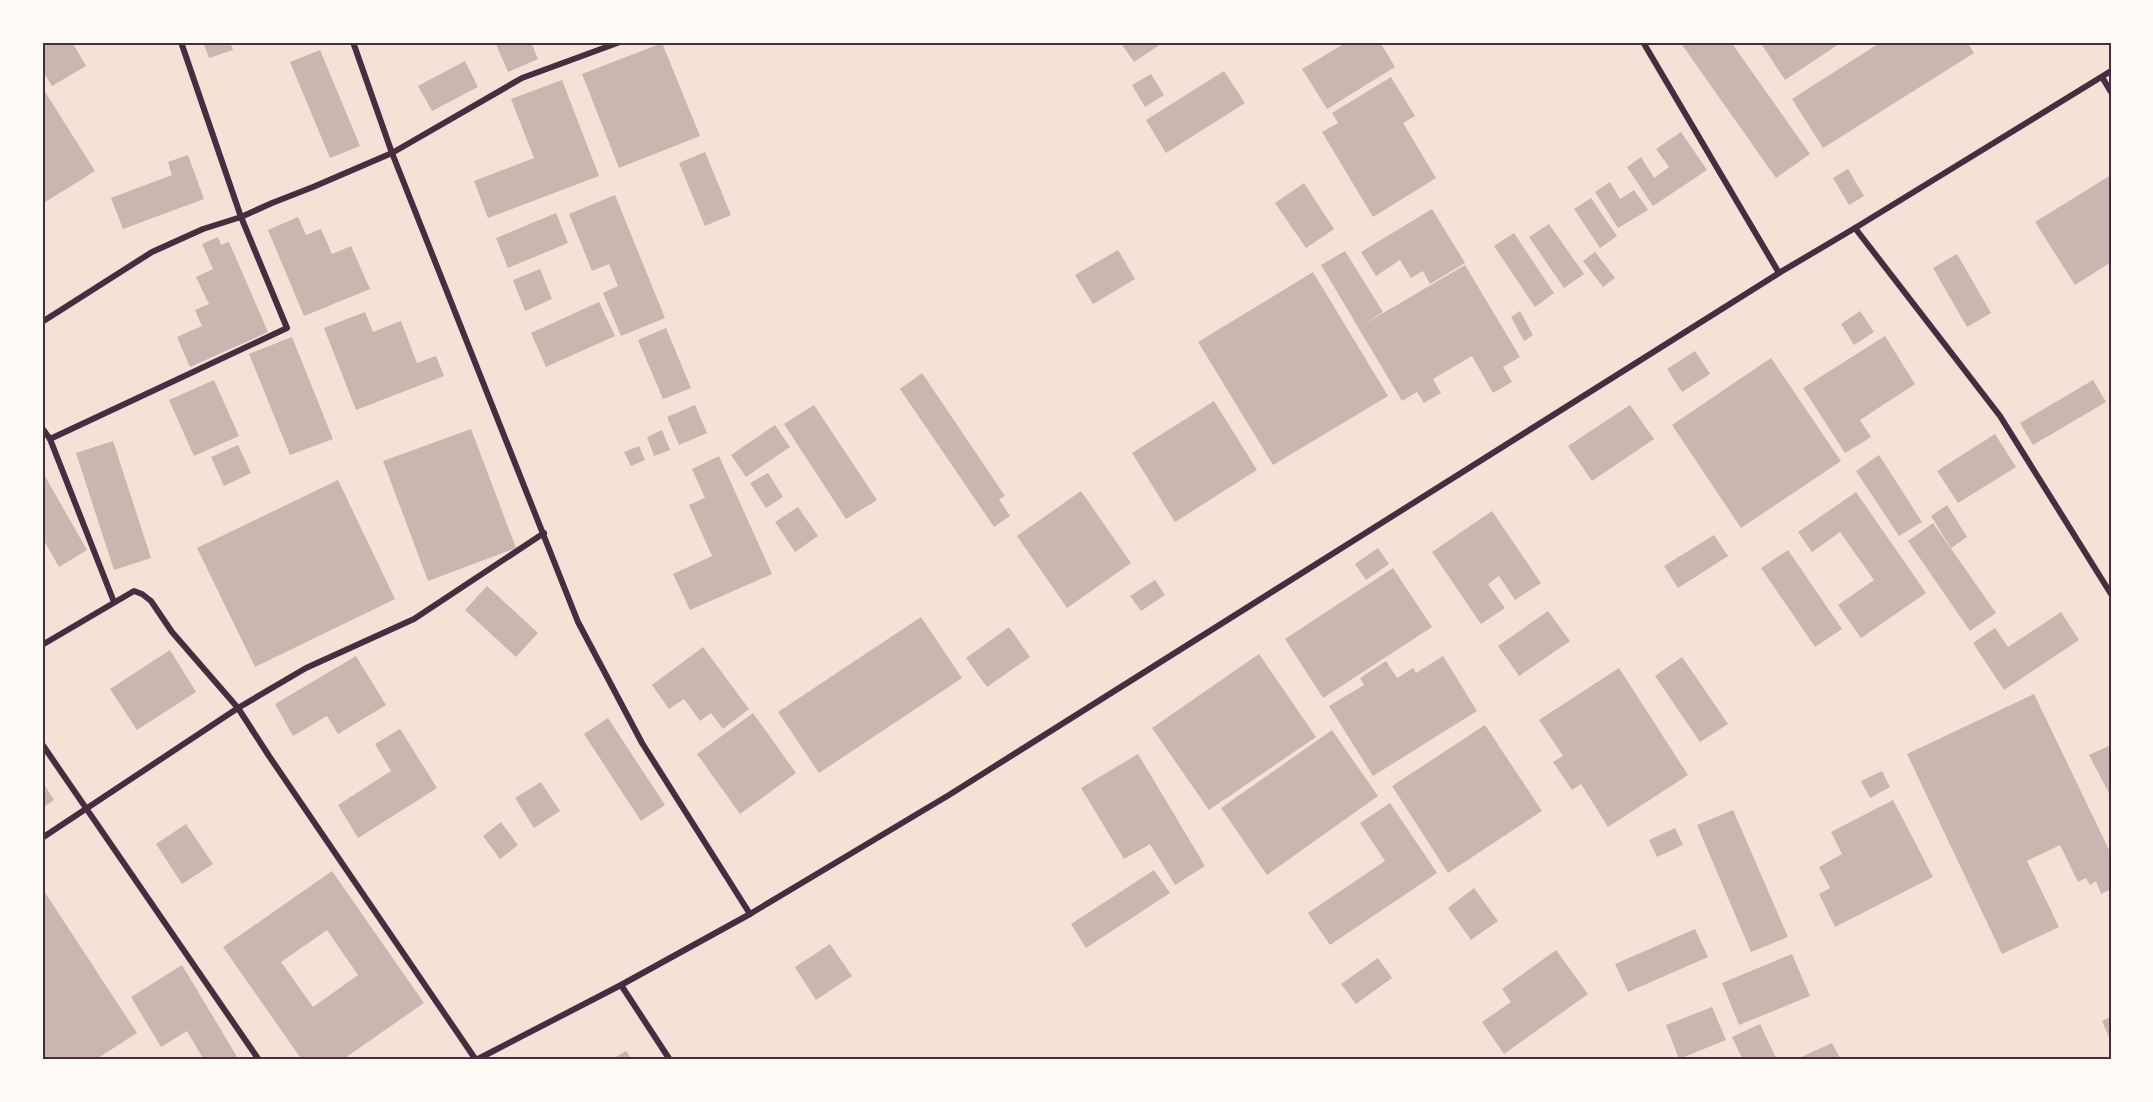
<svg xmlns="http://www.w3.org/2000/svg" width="2153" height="1102" font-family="'DejaVu Sans',sans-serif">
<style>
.building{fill:#ccb4b1;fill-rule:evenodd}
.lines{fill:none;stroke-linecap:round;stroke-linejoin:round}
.minor{stroke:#4a2c40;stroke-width:6}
.neatline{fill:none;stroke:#4a2c40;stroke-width:2}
</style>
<rect width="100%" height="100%" fill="#f7e1d7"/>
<g class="building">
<polygon points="42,42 72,42 86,66 52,86 42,70"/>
<polygon points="203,42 230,42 233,50 209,58"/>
<polygon points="495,42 531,42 538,59 508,72"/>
<polygon points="1120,42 1164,42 1134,62"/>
<polygon points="1347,42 1380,42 1395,67 1327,109 1302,69"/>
<polygon points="1680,42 1731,42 1810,154 1776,178"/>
<polygon points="1760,42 1842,42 1785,80"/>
<polygon points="1881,42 1967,42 1974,53 1823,148 1792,99"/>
<polygon points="662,43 700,136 619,168 582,74"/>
<polygon points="320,50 360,146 330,158 290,62"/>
<polygon points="465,61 478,87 432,111 418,86"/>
<polygon points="1224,71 1245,103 1166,153 1146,120"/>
<polygon points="1151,74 1164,95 1145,107 1132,85"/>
<polygon points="1391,77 1415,116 1403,123 1436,178 1373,217 1322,132 1338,123 1332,113"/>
<polygon points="562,80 599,176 488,218 474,181 534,158 511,99"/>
<polygon points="42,87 95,171 42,204"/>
<polygon points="1681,132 1707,170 1653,206 1627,167 1641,157 1654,178 1669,167 1656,149"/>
<polygon points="705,152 731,215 705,226 679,163"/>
<polygon points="188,155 204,199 123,229 111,198 172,175 168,162"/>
<polygon points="1848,169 1864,196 1849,205 1833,178"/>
<polygon points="2111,175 2111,262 2075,285 2035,222"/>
<polygon points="1610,182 1620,199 1634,190 1648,210 1618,228 1595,192"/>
<polygon points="1304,183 1334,229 1306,248 1275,203"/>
<polygon points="615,195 665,318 621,336 603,293 618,286 609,264 592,271 569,214"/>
<polygon points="1591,198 1617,236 1600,248 1574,209"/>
<polygon points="1432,209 1465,263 1430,284 1423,271 1411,278 1400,260 1376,276 1361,252"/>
<polygon points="556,213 568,243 508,268 496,238"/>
<polygon points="298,217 306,235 321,229 332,254 351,246 370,289 304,316 268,230"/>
<polygon points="1549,224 1584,274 1564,288 1529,237"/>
<polygon points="1514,233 1554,293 1535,307 1494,246"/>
<polygon points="218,237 221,245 229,242 268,332 190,367 177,337 202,326 195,310 209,304 196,277 213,269 202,244"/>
<polygon points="1118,250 1135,279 1093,304 1075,275"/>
<polygon points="1345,251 1383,312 1361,326 1465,265 1520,357 1503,367 1512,382 1493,393 1472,356 1433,379 1441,393 1424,403 1417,392 1402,401 1321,265"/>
<polygon points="1595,252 1615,278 1603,287 1583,261"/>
<polygon points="1957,254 1991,313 1967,327 1933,268"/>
<polygon points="540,269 552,299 525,311 513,280"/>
<polygon points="1313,272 1388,396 1273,465 1198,342"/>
<polygon points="599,302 615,336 546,367 531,333"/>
<polygon points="1520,311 1533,335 1524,341 1511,317"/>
<polygon points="1860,311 1874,332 1854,345 1841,324"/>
<polygon points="365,312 373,332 401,321 417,363 436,356 444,376 356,410 324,328"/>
<polygon points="666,328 691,388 663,399 638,340"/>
<polygon points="1885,336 1915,384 1860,420 1871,437 1845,453 1803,388"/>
<polygon points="292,337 333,439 290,455 249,354"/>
<polygon points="1695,351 1710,374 1682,392 1667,369"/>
<polygon points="1771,358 1841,461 1741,528 1672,425"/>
<polygon points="922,373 1005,496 999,499 1010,516 994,527 900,389"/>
<polygon points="214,380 239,436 194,456 169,400"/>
<polygon points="2093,380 2106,402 2033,445 2020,423"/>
<polygon points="1214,401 1257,470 1175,522 1132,453"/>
<polygon points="695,405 707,433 679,445 667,417"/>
<polygon points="814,405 877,500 846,519 784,424"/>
<polygon points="1630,405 1654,439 1592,481 1568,446"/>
<polygon points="775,425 790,447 746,477 731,455"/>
<polygon points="471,429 516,548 428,581 383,461"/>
<polygon points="662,430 670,450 654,456 647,437"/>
<polygon points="1995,434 2016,467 1958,503 1937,471"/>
<polygon points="113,441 151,558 114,570 76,453"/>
<polygon points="238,445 251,473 224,486 211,457"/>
<polygon points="639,446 645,460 631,466 624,452"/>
<polygon points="1879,455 1922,522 1899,536 1856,471"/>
<polygon points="719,456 772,574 690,610 673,574 712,556 689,505 705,498 692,469"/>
<polygon points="42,471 87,550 59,567 42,537"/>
<polygon points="768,473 783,497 766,508 750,483"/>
<polygon points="338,480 395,599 255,667 197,548"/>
<polygon points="1081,491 1131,563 1067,608 1017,536"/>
<polygon points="1856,492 1926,593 1861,638 1838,605 1874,580 1840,532 1812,552 1798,532"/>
<polygon points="1947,505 1967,537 1951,548 1931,516"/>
<polygon points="798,507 818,536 795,552 775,522"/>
<polygon points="1492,511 1541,583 1515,600 1499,576 1488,584 1505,608 1481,624 1432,552"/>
<polygon points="1933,523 1996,613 1970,631 1908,541"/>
<polygon points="1714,535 1728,556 1678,588 1664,566"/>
<polygon points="1378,548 1389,564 1366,580 1355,564"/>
<polygon points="1788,550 1842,629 1815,647 1761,568"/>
<polygon points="1393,568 1432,627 1323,698 1285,639"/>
<polygon points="1155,580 1165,595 1141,611 1130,596"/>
<polygon points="487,586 538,633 516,657 465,610"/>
<polygon points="1548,611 1570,641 1519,676 1498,646"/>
<polygon points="2061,612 2079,640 2004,690 1973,643 1995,628 2008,647"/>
<polygon points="921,617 962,678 819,773 778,712"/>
<polygon points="1009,627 1030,657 987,687 966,658"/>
<polygon points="703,647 749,709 723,729 711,713 700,721 684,699 669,709 652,685"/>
<polygon points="170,650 196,692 137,730 110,689"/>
<polygon points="1259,654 1316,737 1209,810 1152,728"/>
<polygon points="356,656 386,705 338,734 327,716 293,736 275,704"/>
<polygon points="1443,656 1477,711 1373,776 1329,706 1364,685 1360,678 1386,661 1397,678 1413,668 1416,673"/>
<polygon points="1682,657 1728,724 1700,742 1655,676"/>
<polygon points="1619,668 1688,775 1608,827 1581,784 1572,790 1553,762 1563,756 1539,720"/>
<polygon points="2034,694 2111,854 2111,889 2101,894 2096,881 2090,885 2086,878 2078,882 2060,845 2027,861 2059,927 2002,954 1907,754"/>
<polygon points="753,713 796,773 740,814 697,754"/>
<polygon points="608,718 665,805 641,821 584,734"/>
<polygon points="1485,725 1542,811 1448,873 1392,786"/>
<polygon points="400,729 437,788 358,838 338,805 391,771 375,744"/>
<polygon points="1332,730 1378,796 1267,875 1221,808"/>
<polygon points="2111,745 2111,797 2089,755"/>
<polygon points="1138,754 1205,866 1175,885 1150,844 1124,859 1081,788"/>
<polygon points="1882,771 1890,787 1870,798 1861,781"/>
<polygon points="42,781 54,800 42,808"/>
<polygon points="541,782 560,811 534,828 515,798"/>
<polygon points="1893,800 1933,877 1835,927 1819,894 1830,888 1819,867 1842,854 1831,832"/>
<polygon points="1390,803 1437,873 1330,945 1308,913 1385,861 1360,823"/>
<polygon points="1733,810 1788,937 1751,952 1697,825"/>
<polygon points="501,822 518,845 500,859 483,836"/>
<polygon points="186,824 213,864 182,884 156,844"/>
<polygon points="1675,828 1683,845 1657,857 1649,840"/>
<polygon points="1154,870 1170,893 1086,948 1071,924"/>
<path d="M332,871L424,1003L342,1060H302L223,947ZM327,930L358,975L313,1007L281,962Z"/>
<polygon points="42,888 137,1033 95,1060 42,1060"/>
<polygon points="1474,888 1498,921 1471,940 1448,908"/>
<polygon points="1695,929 1708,957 1628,992 1615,964"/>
<polygon points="830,944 852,976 816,1000 795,967"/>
<polygon points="1556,950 1588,994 1504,1054 1482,1022 1511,1002 1502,989"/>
<polygon points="1792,954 1810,996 1739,1025 1722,983"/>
<polygon points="1378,958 1392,978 1356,1004 1341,984"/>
<polygon points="182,965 239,1060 204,1060 187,1031 161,1047 131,997"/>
<polygon points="1712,1007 1726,1040 1679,1059 1666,1025"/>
<polygon points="2111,1017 2111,1042 2102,1021"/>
<polygon points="1760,1024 1777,1060 1743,1060 1732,1037"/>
<polygon points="1832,1043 1841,1060 1795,1060"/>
<polygon points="626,1051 632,1060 611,1060"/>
</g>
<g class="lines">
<g class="minor">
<polyline points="353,42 392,153 578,622 642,743 750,914"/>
<polyline points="1643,42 1779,273"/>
<polyline points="2102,77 2111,92"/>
<polyline points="1855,228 2000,416 2111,594"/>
<polyline points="42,322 152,252 203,229 241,217 272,203 313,187 392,153 522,78 620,42"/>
<polyline points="42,428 50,439 114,602"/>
<polyline points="50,439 287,328 241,217 181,42"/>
<polyline points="42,645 134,591 142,594 151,601 172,632 238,708 269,756 476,1060"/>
<polyline points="42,744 259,1060"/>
<polyline points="42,838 238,708 306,668 414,619 544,533"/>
<polyline points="621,985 670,1060"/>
<polyline points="476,1060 621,985 750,914 949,795 1779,273 1855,228 2111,71"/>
</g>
</g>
<rect width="2153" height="1102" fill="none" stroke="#fffaf5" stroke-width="87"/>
<rect x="44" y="44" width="2066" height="1014" class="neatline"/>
</svg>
